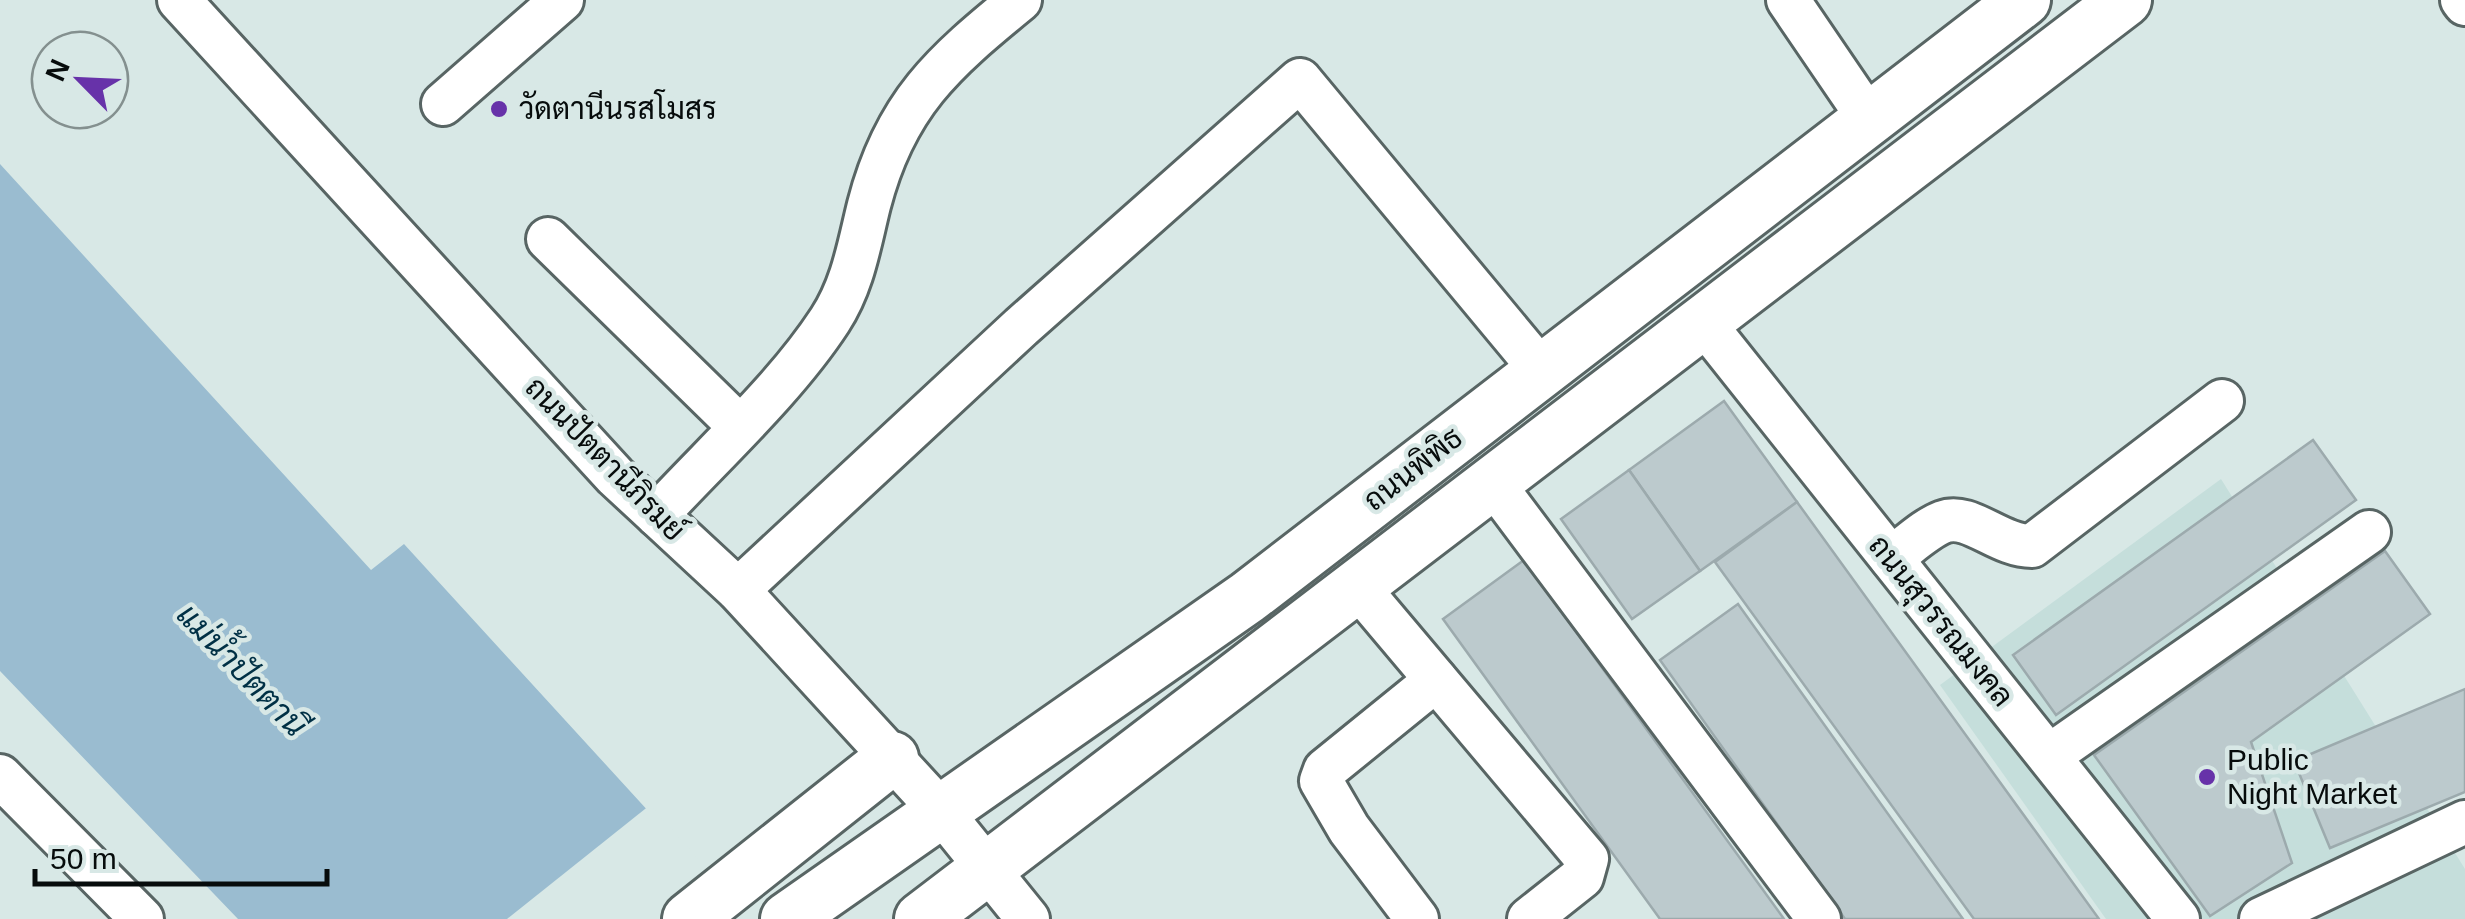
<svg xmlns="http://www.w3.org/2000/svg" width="2465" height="919" font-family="Arial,Sarabun,sans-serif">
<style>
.built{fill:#c5dedb}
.water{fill:#9abcd0}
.pier{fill:#d8e8e6}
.building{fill:#bccacd;stroke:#9caaad;stroke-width:2.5}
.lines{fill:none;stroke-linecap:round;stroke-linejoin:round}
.minor-casing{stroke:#586564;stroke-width:48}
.major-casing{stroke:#586564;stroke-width:58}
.minor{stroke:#fff;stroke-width:42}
.major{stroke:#fff;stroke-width:52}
.poi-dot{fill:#6732a9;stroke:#d8e8e6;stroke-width:4}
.labels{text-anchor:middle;stroke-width:9;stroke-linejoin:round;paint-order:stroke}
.poi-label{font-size:30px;fill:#070c0c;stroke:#d8e8e6;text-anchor:start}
.street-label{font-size:30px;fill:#070c0c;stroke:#d8e8e6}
.water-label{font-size:32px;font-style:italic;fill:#003045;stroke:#d8e8e6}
</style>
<rect width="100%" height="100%" fill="#d8e8e6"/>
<polygon class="built" points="2221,479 2465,869 2465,919 2106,919 1940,685"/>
<polygon class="water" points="0,164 371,570 404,544 747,919 238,919 0,671"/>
<polygon class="pier" points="650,805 752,919 507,919"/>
<g class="building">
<polygon points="1724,401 1797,502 1700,571 1629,470"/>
<polygon points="2313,440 2356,500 2056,715 2013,655"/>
<polygon points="1629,470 1700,571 1632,619 1561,519"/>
<polygon points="1797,502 2099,919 1974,919 1715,562"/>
<polygon points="2385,551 2430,614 2251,742 2292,863 2210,916 2094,755"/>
<polygon points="1524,560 1784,919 1660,919 1443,619"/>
<polygon points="1738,604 1963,919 1845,919 1660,660"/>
<polygon points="2465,689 2465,792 2330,848 2294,761"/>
</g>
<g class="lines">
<defs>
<g id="minor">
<polyline points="179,0 615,476 738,590 940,810 1028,919"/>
<polyline points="1788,0 1869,119"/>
<polyline points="2462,0 2465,4"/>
<polyline points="443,104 562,0"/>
<polyline points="548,239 739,426"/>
<polyline points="1703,322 2178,919"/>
<polyline points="1493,483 1819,919"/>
<path d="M657,515C713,454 785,389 830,320C853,285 859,245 869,205C895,104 943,63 1020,0"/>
<path d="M1891,558C1907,547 1925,529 1943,522C1970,512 1998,546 2032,546L2222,401"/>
<polyline points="1357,586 1587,859 1582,877 1529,919"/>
<polyline points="738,590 1021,327 1300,80 1541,370"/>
<polyline points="2049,756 2369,532"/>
<polyline points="0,776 142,919"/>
<polyline points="1417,919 1349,829 1321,781 1325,770 1436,680"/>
<polyline points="2261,919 2465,822"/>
</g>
<g id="major">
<polyline points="689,919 892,758"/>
<polyline points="787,919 1248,597 2024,0"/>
<polyline points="921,919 2125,0"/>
</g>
</defs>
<use href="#minor" class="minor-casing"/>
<use href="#major" class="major-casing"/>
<use href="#minor" class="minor"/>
<use href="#major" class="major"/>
</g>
<g class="poi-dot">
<circle cx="499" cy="109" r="10"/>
<circle cx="2207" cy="777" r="10"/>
</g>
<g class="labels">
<g class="poi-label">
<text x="519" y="119">วัดตานีนรสโมสร</text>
<text x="2227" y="770">Public<tspan x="2227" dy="34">Night Market</tspan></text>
</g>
<g class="street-label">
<text transform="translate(605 459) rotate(46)" y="10">ถนนปัตตานีภิรมย์</text>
<text transform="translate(1413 469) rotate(-38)" y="10">ถนนพิพิธ</text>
<text transform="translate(1941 621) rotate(51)" y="10">ถนนสุวรรณมงคล</text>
</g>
<g class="water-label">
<text transform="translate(242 670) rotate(46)" y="11">แม่น้ำปัตตานี</text>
</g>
</g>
<g transform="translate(80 80) rotate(294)"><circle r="48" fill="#d8e8e6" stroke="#84908f" stroke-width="2.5"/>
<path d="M0-8L18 38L0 25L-18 38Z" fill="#6732a9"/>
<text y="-15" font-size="28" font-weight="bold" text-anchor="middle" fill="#070c0c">N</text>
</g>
<path d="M35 869v15h292v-15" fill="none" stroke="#070c0c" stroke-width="5"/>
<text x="50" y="869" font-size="30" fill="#070c0c" stroke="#d8e8e6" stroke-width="8" paint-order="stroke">50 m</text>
</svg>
